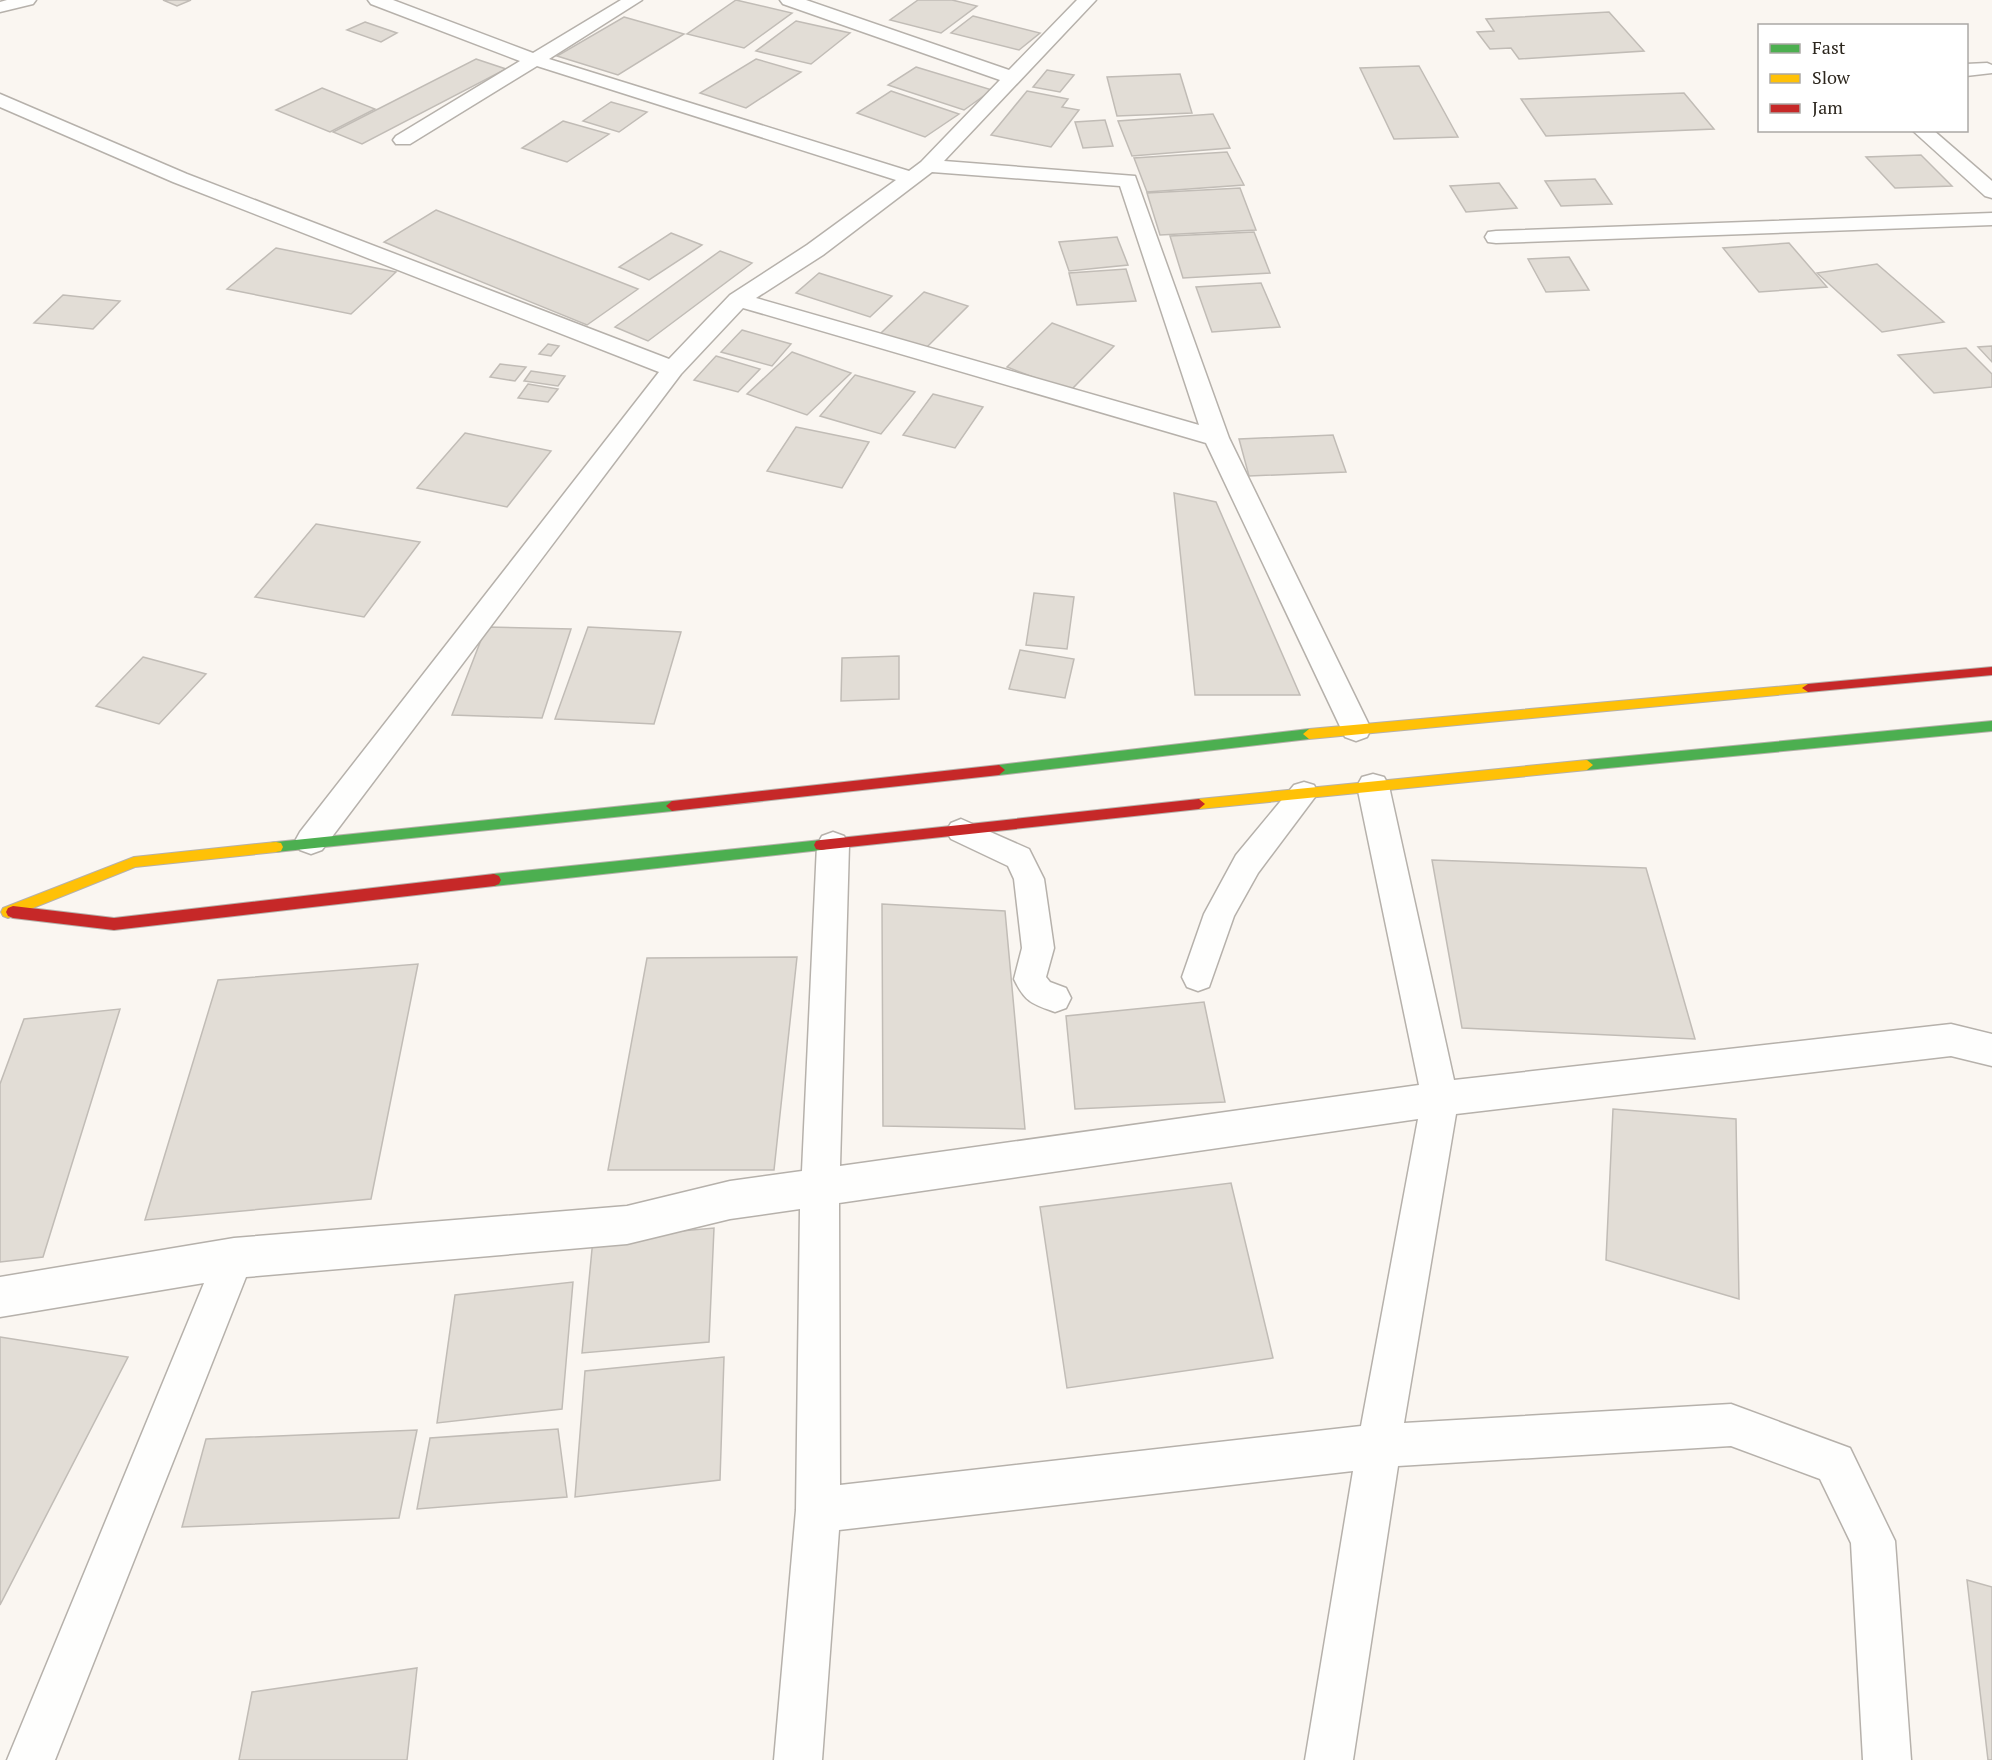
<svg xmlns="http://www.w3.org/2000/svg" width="1992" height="1760" font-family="'PT Serif',serif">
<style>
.building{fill:#e2ddd6;stroke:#c1bcb6;stroke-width:1.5}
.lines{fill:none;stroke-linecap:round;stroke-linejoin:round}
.lane-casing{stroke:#b6b1ab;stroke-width:3}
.street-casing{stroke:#b6b1ab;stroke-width:3}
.fast-casing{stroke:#b6b1ab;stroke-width:2}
.slow-casing{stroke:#b6b1ab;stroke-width:2}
.jam-casing{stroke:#b6b1ab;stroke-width:2}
.lane{fill:#fefefd;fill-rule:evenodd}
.street{fill:#fefefd;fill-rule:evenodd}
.fast{fill:#4caf50;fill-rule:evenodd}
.slow{fill:#ffc107;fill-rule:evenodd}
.jam{fill:#c62828;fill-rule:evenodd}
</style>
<rect width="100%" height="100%" fill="#faf6f1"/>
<g class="building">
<polygon points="163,0 191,0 177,6"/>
<polygon points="736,0 792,13 744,48 687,34"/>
<polygon points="918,0 952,0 977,6 941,33 890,20"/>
<polygon points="1609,12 1644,51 1519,59 1511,48 1490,49 1477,32 1494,31 1486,19"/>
<polygon points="973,16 1040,33 1019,50 951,33"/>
<polygon points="624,17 684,34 618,75 557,56"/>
<polygon points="796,21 850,33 811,64 756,51"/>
<polygon points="365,22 397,33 381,42 347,30"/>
<polygon points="476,59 506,69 362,144 333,132"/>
<polygon points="756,59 801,72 746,108 700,93"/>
<polygon points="1419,66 1458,137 1394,139 1360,68"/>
<polygon points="916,67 992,90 964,110 888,85"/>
<polygon points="1047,70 1074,75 1060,92 1033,87"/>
<polygon points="1180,74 1192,113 1117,116 1107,77"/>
<polygon points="322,88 375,109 330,132 276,110"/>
<polygon points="891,91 959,114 925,137 857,113"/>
<polygon points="1027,91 1068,99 1062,107 1079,110 1051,147 991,135"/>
<polygon points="1684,93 1714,129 1546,136 1521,99"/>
<polygon points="611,102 647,112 619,132 583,121"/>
<polygon points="1213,114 1230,148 1132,156 1118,121"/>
<polygon points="1105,120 1113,146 1083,148 1075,122"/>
<polygon points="563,121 609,134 567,162 522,148"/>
<polygon points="1227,152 1244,185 1147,192 1134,158"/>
<polygon points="1921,155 1952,186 1895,188 1866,157"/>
<polygon points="1595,179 1612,204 1561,206 1545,181"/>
<polygon points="1499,183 1517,208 1466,212 1450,186"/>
<polygon points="1240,188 1256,230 1160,235 1147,193"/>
<polygon points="436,210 638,289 587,325 384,242"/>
<polygon points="1254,232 1270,273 1183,278 1170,236"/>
<polygon points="671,233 702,245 649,280 619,267"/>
<polygon points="1117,237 1128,265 1069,271 1059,242"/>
<polygon points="1789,243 1827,287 1759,292 1723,248"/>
<polygon points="276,248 396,272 351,314 227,289"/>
<polygon points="720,251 752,263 648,341 615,327"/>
<polygon points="1569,257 1589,290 1546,292 1528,259"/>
<polygon points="1877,264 1944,322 1882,332 1817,273"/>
<polygon points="1126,269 1136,301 1077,305 1069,273"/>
<polygon points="819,273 892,296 870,317 796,293"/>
<polygon points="1261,283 1280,327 1212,332 1196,287"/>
<polygon points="924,292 968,306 925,349 880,334"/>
<polygon points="63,295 120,301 93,329 34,323"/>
<polygon points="1052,323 1114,346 1070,391 1007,367"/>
<polygon points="742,330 791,344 772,366 721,352"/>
<polygon points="548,344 559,346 551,356 539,354"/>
<polygon points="1992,346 1992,362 1978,347"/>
<polygon points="1966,348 1992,374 1992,387 1934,393 1898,355"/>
<polygon points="792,352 851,373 807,415 747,394"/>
<polygon points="716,356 760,369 738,392 694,380"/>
<polygon points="500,364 526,367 515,381 490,377"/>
<polygon points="531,371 565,376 558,386 524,381"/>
<polygon points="855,375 915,392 881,434 820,416"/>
<polygon points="528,384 558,389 548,402 518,398"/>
<polygon points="933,394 983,407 955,448 903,435"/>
<polygon points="796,427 869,442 842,488 767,471"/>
<polygon points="465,433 551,451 507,507 417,488"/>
<polygon points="1333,435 1346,472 1249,476 1239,439"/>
<polygon points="1174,493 1216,502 1300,695 1195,695"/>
<polygon points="316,524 420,542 364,617 255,597"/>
<polygon points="1034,593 1074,597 1067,649 1026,645"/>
<polygon points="486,627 571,629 542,718 452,715"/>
<polygon points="588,627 681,632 654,724 555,719"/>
<polygon points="1020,650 1074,659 1065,698 1009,689"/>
<polygon points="899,656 899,699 841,701 842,658"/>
<polygon points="143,657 206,674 159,724 96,706"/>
<polygon points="1432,860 1646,868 1695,1039 1462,1028"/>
<polygon points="882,904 1005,911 1025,1129 883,1126"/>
<polygon points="797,957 774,1170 608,1170 647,958"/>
<polygon points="418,964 371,1199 145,1220 218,980"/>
<polygon points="1204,1002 1225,1102 1075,1109 1066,1016"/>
<polygon points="120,1009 43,1257 0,1262 0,1084 24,1019"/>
<polygon points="1613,1109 1736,1119 1739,1299 1606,1260"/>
<polygon points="1231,1183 1273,1358 1067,1388 1040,1207"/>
<polygon points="714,1228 709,1342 582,1353 593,1239"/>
<polygon points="573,1282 562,1409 437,1423 455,1295"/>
<polygon points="0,1337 128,1357 0,1605"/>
<polygon points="724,1357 720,1480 575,1497 585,1371"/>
<polygon points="558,1429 567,1497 417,1509 430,1438"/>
<polygon points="417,1430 399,1518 182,1527 206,1439"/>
<polygon points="1967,1580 1992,1587 1992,1760 1988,1760"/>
<polygon points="417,1668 407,1760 239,1760 252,1692"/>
</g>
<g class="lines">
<defs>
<g id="lane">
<polygon points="1304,782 1314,785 1318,793 1258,873 1234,916 1209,987 1198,991 1187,987 1182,977 1204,914 1236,855 1294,785"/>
<path d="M961,819L1029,849L1044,879L1054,948L1046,977L1050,982L1066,988L1071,998L1066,1008L1055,1012C1032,1004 1025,1002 1014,979L1022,948L1014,879L1008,866L951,839L946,831L951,823Z"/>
</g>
<g id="street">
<polygon points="7,0 36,0 33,4 0,12 0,2"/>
<path d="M368,0H393L533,53L621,0H642L549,59L909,171L921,162L1000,80L783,4L780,0H806L1009,70L1077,0H1096L944,161L1135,176L1229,438L1371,729L1367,737L1356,741L1345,737L1206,443L743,308L681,374L322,850L311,854L300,850L295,841L300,832L659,372L173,182L0,107V94L187,174L669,359L730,295L807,245L896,180L537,66L410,144H396L393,140L396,136L520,61L371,4ZM932,172L1120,186L1199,425L756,298L823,255Z"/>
<polygon points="1987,63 1992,65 1992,73 1966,76 1966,64"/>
<polygon points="1912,130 1933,130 1992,181 1992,198 1985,196"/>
<polygon points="1992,213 1992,225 1496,243 1488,242 1485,237 1488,232 1496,231"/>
<path d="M1373,774L1384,777L1389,786L1454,1080L1951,1024L1992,1034V1066L1951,1056L1456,1114L1404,1423L1731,1404L1850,1448L1895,1541L1911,1760H1863L1851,1543L1820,1479L1731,1446L1398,1466L1353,1760H1305L1353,1471L839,1530L822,1760H774L796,1510L800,1209L730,1219L627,1244L246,1277L55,1760H7L204,1283L0,1317V1277L234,1238L627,1206L730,1181L802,1171L817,845L822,836L833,832L844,836L849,845L840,1166L1419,1085L1357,786L1362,777ZM1418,1119L1361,1426L840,1485L839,1203Z"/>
</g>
<g id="fast">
<polygon points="1992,721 1992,731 1587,770 1581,765 1587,760"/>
<polygon points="1309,729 1315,734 1309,739 999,775 993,770 999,765"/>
<polygon points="672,801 678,806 672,811 276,852 271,851 269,847 271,843 276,842"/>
<polygon points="821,840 826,841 828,845 826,849 821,850 494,886 489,884 487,880 489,876 494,874"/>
</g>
<g id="slow">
<polygon points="1808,684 1814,688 1808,692 1309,739 1303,734 1309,729"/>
<polygon points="1587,760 1593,765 1587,770 1199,809 1193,804 1199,799"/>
<polygon points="276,842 281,843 283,847 281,851 276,852 135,867 8,918 3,916 1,912 3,908 134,857"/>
</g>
<g id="jam">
<polygon points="1992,667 1992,675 1808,692 1802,688 1808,684"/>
<polygon points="999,765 1005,770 999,775 672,811 666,806 672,801"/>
<polygon points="1199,799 1205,804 1199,809 821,850 816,849 814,845 816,841 821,840"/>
<polygon points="494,874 499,876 501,880 499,884 494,886 114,930 13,918 8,916 6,912 8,908 13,906 114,918"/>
</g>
</defs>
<use href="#lane" class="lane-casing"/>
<use href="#street" class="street-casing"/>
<use href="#fast" class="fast-casing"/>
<use href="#slow" class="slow-casing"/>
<use href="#jam" class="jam-casing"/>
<use href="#lane" class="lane"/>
<use href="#street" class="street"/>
<use href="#fast" class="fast"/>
<use href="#slow" class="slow"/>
<use href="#jam" class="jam"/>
</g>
<rect x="1758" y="24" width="210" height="108" fill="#ffffff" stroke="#aba8a5" stroke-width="1.5"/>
<rect x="1770" y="44" width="30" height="9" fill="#4caf50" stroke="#aba8a5" stroke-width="1.5"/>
<text x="1812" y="54" font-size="18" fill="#2c261d">Fast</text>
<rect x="1770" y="74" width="30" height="9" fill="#ffc107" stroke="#aba8a5" stroke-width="1.5"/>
<text x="1812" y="84" font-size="18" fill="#2c261d">Slow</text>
<rect x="1770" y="104" width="30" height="9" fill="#c62828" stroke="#aba8a5" stroke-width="1.5"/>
<text x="1812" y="114" font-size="18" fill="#2c261d">Jam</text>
</svg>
